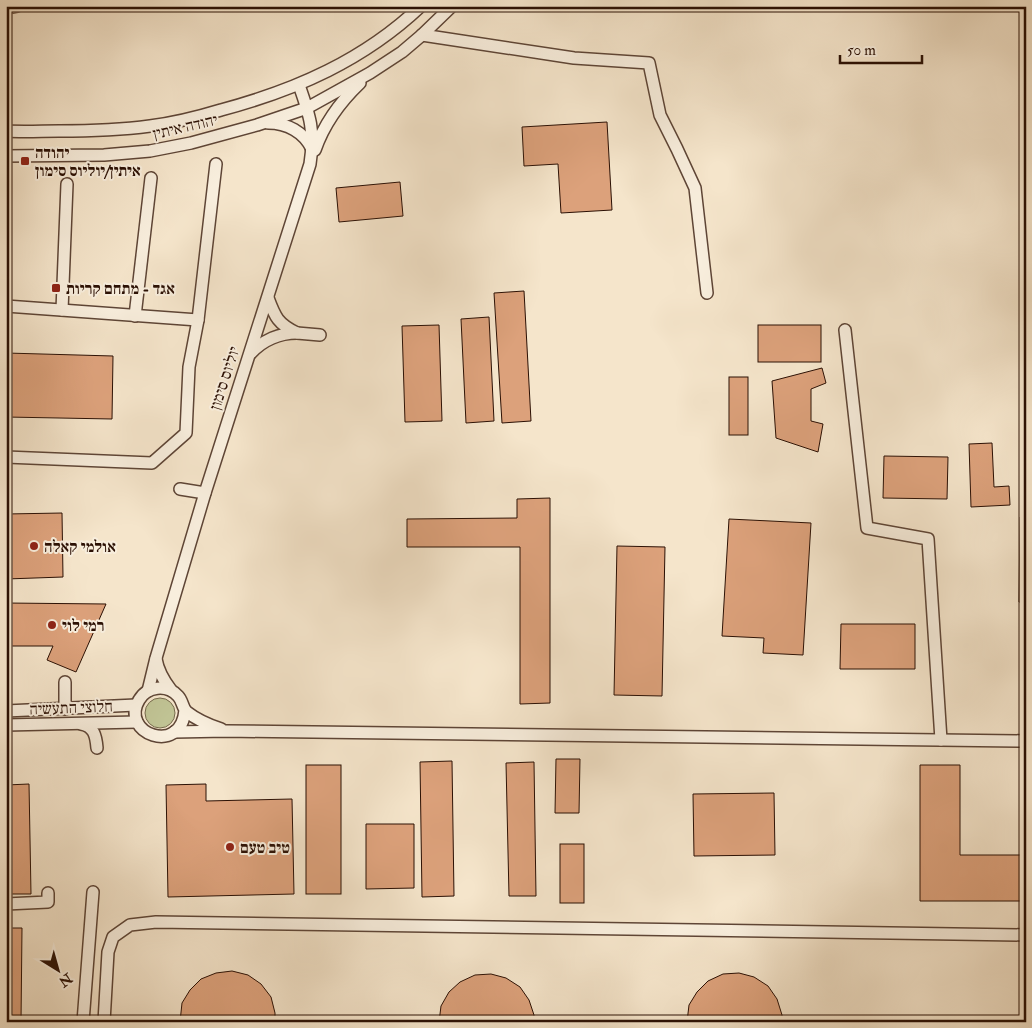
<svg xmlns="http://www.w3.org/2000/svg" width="1032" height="1028" font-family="'IM FELL Double Pica','Frank Ruhl Libre',serif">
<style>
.green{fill:#c0c394;stroke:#766a4c}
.building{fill:#dca17b;stroke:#2b1004}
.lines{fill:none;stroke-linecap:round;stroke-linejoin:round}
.minor-casing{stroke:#5e4536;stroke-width:14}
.minor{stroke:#f8eedd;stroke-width:11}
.poi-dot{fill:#8f2418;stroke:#f8eedd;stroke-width:2}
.labels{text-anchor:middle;stroke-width:4;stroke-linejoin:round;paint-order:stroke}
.street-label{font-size:16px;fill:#2b1004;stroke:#f8eedd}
.poi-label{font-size:16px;font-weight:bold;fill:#2b1004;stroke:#f8eedd;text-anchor:start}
</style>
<rect width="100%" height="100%" fill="#f5e5cb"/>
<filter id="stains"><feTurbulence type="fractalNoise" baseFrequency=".004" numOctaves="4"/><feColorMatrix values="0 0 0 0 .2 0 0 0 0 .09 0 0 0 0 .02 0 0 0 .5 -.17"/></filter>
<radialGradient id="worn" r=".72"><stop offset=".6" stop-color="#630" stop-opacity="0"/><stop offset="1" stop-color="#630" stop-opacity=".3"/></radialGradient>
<circle class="green" cx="160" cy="713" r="15"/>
<g class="building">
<polygon points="607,122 612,210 561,213 558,164 524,166 522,127"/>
<polygon points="400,182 403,216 339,222 336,188"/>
<polygon points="524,291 531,421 502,423 494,293"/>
<polygon points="489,317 494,421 466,423 461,319"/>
<polygon points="439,325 442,421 405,422 402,326"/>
<rect x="758" y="325" width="63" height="37"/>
<polygon points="6,353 113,356 112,419 6,417"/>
<polygon points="822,368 826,383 811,389 811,421 823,424 818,452 776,438 772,381"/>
<rect x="729" y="377" width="19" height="58"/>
<polygon points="992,443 994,487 1009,486 1010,505 971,507 969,444"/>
<polygon points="884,456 948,457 947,499 883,498"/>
<polygon points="550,498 550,703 520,704 520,547 407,547 407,519 517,518 517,499"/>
<polygon points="62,513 63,577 6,579 6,514"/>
<polygon points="1020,517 1026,517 1026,603 1019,602"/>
<polygon points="729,519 811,523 803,655 763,653 764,638 722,636"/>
<polygon points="617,546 665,547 662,696 614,695"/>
<polygon points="6,603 106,604 76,672 47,660 53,646 6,646"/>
<polygon points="841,624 915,624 915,669 840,669"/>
<polygon points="556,759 580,759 579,813 555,813"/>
<polygon points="452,761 454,896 422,897 420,762"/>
<polygon points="534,762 536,896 509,896 506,763"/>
<rect x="306" y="765" width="35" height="129"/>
<polygon points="920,765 960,765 960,855 1026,855 1026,901 920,901"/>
<polygon points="29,784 31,894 6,894 6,785"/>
<polygon points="206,784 206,801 292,799 294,894 168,897 166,785"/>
<polygon points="774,793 775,855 694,856 693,794"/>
<polygon points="366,824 414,824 414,888 366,889"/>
<rect x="560" y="844" width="24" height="59"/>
<polygon points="6,928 22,928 21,1022 6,1022"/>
<polygon points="232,971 248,975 261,984 271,997 275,1013 275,1022 180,1022 182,1003 190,990 201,979 216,973"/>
<polygon points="739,973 754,977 768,986 777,999 782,1015 782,1022 687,1022 689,1005 697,992 708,981 723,974"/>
<polygon points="491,974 506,978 520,987 529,1000 534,1015 534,1022 439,1022 441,1006 449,992 460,982 475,975"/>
</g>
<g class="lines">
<defs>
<g id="minor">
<polyline points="6,8 17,6"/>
<polyline points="422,35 574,58 649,63 660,115 677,149 695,188 707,293"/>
<path d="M268,123C287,123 304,132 312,149"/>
<path d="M6,131C24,132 42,131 59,131C90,131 120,130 150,126C174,123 198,117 221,110C296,90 364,60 421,6"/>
<path d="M315,150C324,124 340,102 360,83"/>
<polyline points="6,156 104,155 150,151 191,143 257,125 307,108 370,73 402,52 422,35 452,6"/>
<polyline points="6,306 198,320"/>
<polyline points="62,310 67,184"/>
<polyline points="135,316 151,178"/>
<polyline points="845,330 867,528 928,539 941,740"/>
<polyline points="297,333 320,335"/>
<path d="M251,353C263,340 280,333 297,333C278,324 275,317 268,298"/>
<polyline points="6,457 152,463 186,433 189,367 198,320 216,164"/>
<polyline points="180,489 205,493"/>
<path d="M156,659C158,671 164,681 171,690"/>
<path d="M148,691L156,658L205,493L310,164C315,131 310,116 299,85"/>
<polyline points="65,709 65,682"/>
<path d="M185,710C181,757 119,733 139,700C147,686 167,684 178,696C183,701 182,708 187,712C197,720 209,725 221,729"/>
<polyline points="6,711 136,705"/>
<path d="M81,724C94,726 96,736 97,748"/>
<polyline points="6,725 137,722"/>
<polyline points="174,732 226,731 1026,741"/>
<polyline points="6,904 48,902 48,893"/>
<polyline points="83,1022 93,892"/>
<polyline points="104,1022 108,952 113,937 130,925 156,922 1026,935"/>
</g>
</defs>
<use href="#minor" class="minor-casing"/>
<use href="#minor" class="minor"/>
</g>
<g class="poi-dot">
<rect x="20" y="156" width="10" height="10" rx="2.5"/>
<rect x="51" y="283" width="10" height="10" rx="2.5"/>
<circle cx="34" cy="546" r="5"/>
<circle cx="52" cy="625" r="5"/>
<circle cx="230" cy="847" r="5"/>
</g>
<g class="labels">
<g class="street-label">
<text transform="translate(185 126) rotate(-13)" y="6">יהודה איתין</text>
<text transform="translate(224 378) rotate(-72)" y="6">יוליוס סימון</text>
<text transform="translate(71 707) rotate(-2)" y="6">חלוצי התעשיה</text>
</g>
<g class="poi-label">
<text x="35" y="158">יהודה<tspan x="35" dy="18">איתין/יוליוס סימון</tspan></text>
<text x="66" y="294">אגד - מתחם קריות</text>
<text x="44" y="552">אולמי קאלה</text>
<text x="62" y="631">רמי לוי</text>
<text x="240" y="853">טיב טעם</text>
</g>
</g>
<rect width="1032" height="1028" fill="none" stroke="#f5e5cb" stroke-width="25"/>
<rect x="8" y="8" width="1017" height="1013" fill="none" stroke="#2b1004" stroke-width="2.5"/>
<rect x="12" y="12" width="1007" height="1003" fill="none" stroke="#2b1004"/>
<g transform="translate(58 970) rotate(143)" stroke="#f8eedd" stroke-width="4" paint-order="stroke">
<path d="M0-4L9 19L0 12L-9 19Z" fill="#2b1004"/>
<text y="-8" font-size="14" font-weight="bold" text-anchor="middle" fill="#2b1004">N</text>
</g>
<path d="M840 55v8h82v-8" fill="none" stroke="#2b1004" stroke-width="2.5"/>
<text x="847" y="55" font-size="15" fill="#2b1004" stroke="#f8eedd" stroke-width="4" paint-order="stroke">50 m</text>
<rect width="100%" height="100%" filter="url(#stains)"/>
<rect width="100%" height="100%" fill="url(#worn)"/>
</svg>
